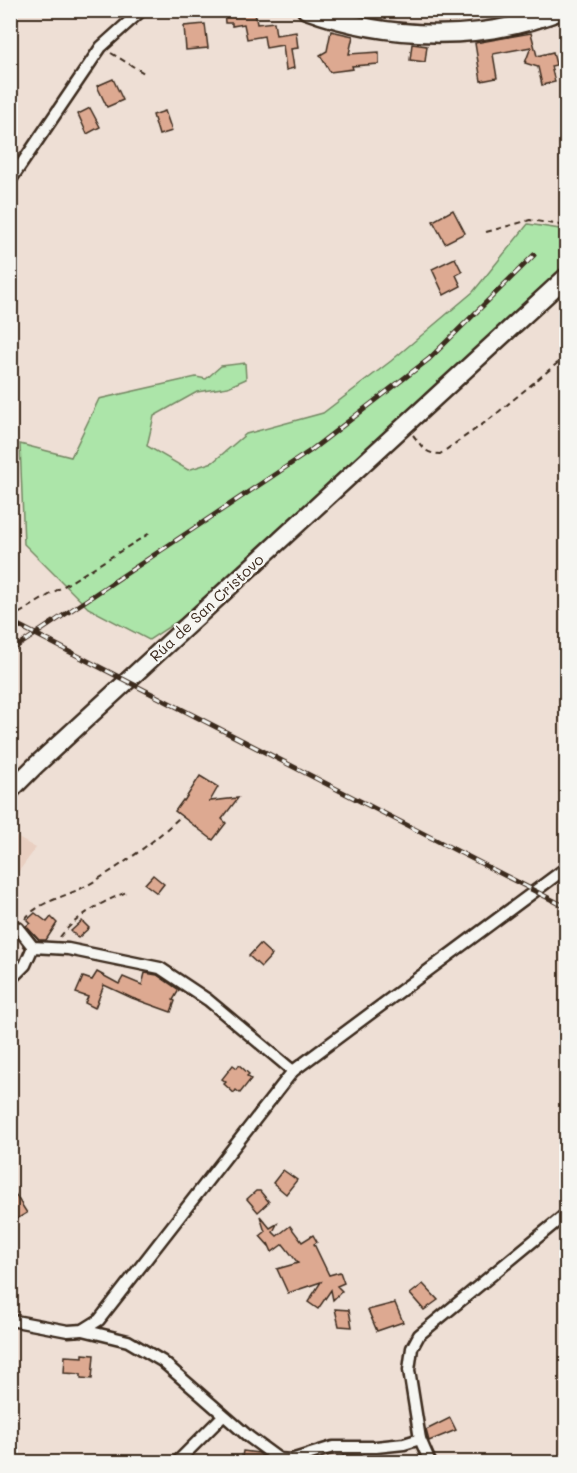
<svg xmlns="http://www.w3.org/2000/svg" width="577" height="1473" font-family="Mali,sans-serif">
<style>
.built{fill:#e9cfc1}
.green{fill:#ace5a9;stroke:#748864;stroke-width:1.5}
.building{fill:#dda991;stroke:#3b2a1e;stroke-width:1.5}
.lines{fill:none;stroke-linecap:round;stroke-linejoin:round}
.street-casing{stroke:#3b2a1e;stroke-width:15}
.secondary-casing{stroke:#3b2a1e;stroke-width:21}
.path{stroke:#3b2a1e;stroke-width:2;stroke-dasharray:6 4.5;stroke-linecap:butt}
.street{stroke:#f6f6f2;stroke-width:10}
.secondary{stroke:#f6f6f2;stroke-width:16}
.rail-casing{stroke:#3b2a1e;stroke-width:5}
.rail{stroke:#f6f6f2;stroke-width:3;stroke-dasharray:9;stroke-linecap:butt}
.labels{text-anchor:middle;stroke-width:5;stroke-linejoin:round;paint-order:stroke}
.street-label{font-size:15px;fill:#3b2a1e;stroke:#f6f6f2}
</style>
<rect width="100%" height="100%" fill="#eedfd5"/>
<filter id="ink" filterUnits="userSpaceOnUse"><feTurbulence type="fractalNoise" baseFrequency=".0167" numOctaves="2"/><feDisplacementMap in="SourceGraphic" scale="12" xChannelSelector="R" yChannelSelector="G"/><feConvolveMatrix kernelMatrix="1 2 1 2 8 2 1 2 1" color-interpolation-filters="sRGB"/></filter>
<g filter="url(#ink)">
<polygon class="built" points="11,834 36,848 11,882"/>
<polygon class="green" points="528,224 566,230 566,267 324,488 235,573 184,617 149,640 88,608 24,544 20,444 71,457 99,399 196,377 206,379 221,366 245,363 246,379 228,387 197,392 154,416 147,446 188,470 213,462 246,434 323,413 391,361 473,292"/>
<g class="building">
<polygon points="224,10 238,10 238,15 255,13 257,24 274,22 276,35 296,32 298,48 291,49 294,68 286,70 283,45 266,48 264,36 247,39 244,24 232,26 232,23 225,23"/>
<polygon points="205,24 208,48 186,50 184,26"/>
<polygon points="331,31 353,36 349,54 379,52 379,64 352,66 353,69 330,72 320,55 327,51"/>
<polygon points="531,33 537,56 553,52 556,65 551,66 555,82 542,85 538,67 525,63 531,47 493,54 497,78 481,81 475,43"/>
<polygon points="412,44 427,46 425,62 410,60"/>
<polygon points="113,79 123,100 107,107 97,86"/>
<polygon points="90,108 100,127 87,134 78,114"/>
<polygon points="165,111 172,131 159,135 153,115"/>
<polygon points="453,210 465,233 445,243 433,221"/>
<polygon points="455,258 462,272 456,275 461,286 444,295 432,269"/>
<polygon points="200,776 218,787 210,801 238,798 222,819 226,823 213,840 175,811 183,800 184,801"/>
<polygon points="153,875 164,884 157,893 145,884"/>
<polygon points="35,913 47,922 51,917 57,923 46,940 39,940 26,926 30,923 27,920"/>
<polygon points="82,921 89,928 78,938 71,931"/>
<polygon points="260,944 272,955 261,967 249,956"/>
<polygon points="97,972 119,984 123,977 142,985 145,973 157,975 179,990 173,1000 175,1001 171,1012 132,998 104,985 95,1008 85,1003 88,997 76,993 83,977 92,980"/>
<polygon points="233,1065 237,1068 239,1065 249,1074 247,1076 251,1079 240,1093 236,1090 234,1093 224,1084 226,1082 222,1079"/>
<polygon points="283,1170 297,1180 286,1194 273,1183"/>
<polygon points="10,1186 27,1213 15,1220 10,1212"/>
<polygon points="256,1191 260,1191 269,1202 258,1212 247,1199"/>
<polygon points="260,1216 270,1228 277,1224 273,1232 277,1236 290,1226 302,1242 313,1235 317,1242 314,1244 329,1275 340,1272 344,1283 337,1286 342,1291 333,1300 331,1290 318,1309 308,1302 321,1282 288,1293 277,1269 298,1263 283,1244 272,1252 268,1243 268,1245 260,1236 265,1232"/>
<polygon points="423,1284 438,1300 424,1310 410,1294"/>
<polygon points="395,1303 403,1322 377,1331 368,1310"/>
<polygon points="335,1309 349,1310 352,1327 339,1326"/>
<polygon points="83,1354 94,1355 92,1379 81,1378 81,1374 64,1373 65,1356 83,1357"/>
<polygon points="450,1418 456,1430 429,1441 426,1430"/>
<polygon points="243,1451 258,1453 271,1462 241,1462"/>
<polygon points="343,1455 372,1456 372,1462 341,1462"/>
</g>
<g class="lines">
<defs>
<g id="street">
<polyline points="10,181 101,47 142,10"/>
<polyline points="10,924 18,928 33,947 68,949 160,968 208,1000 293,1071"/>
<polyline points="10,980 25,965 33,947"/>
<polyline points="10,1320 68,1331 83,1330 99,1320 293,1071 566,868"/>
<polyline points="83,1330 128,1341 162,1361 249,1437 279,1459 279,1462"/>
<polyline points="279,1459 291,1460 333,1447 376,1447 404,1444 420,1439"/>
<polyline points="177,1462 223,1416"/>
<polyline points="430,1462 420,1439 409,1370 412,1348 419,1335 566,1214"/>
</g>
<g id="secondary">
<path d="M306,10C387,40 482,43 563,10"/>
<polyline points="10,791 35,766 566,277"/>
</g>
</defs>
<use href="#street" class="street-casing"/>
<use href="#secondary" class="secondary-casing"/>
<g class="path">
<polyline points="111,53 144,73"/>
<polyline points="486,232 530,220 566,226"/>
<path d="M413,435C422,446 424,454 440,454L490,419L566,356"/>
<polyline points="10,619 150,533"/>
<path d="M25,919C39,901 66,897 86,886C120,867 150,845 179,818"/>
<path d="M60,937C77,915 104,901 129,891"/>
<polyline points="10,1238 13,1234"/>
</g>
<use href="#street" class="street"/>
<use href="#secondary" class="secondary"/>
<defs>
<g id="rail">
<polyline points="10,621 566,907"/>
<polyline points="10,651 310,451 429,359 534,255"/>
</g>
</defs>
<use href="#rail" class="rail-casing"/>
<use href="#rail" class="rail"/>
</g>
</g>
<g class="labels">
<g class="street-label">
<text transform="translate(207 608) rotate(-43)" y="5">Rúa de San Cristovo</text>
</g>
</g>
<rect width="577" height="1473" fill="none" stroke="#f6f6f2" stroke-width="36"/>
<rect x="18" y="18" width="541" height="1437" fill="none" stroke="#3b2a1e" stroke-width="2" filter="url(#ink)"/>
</svg>
